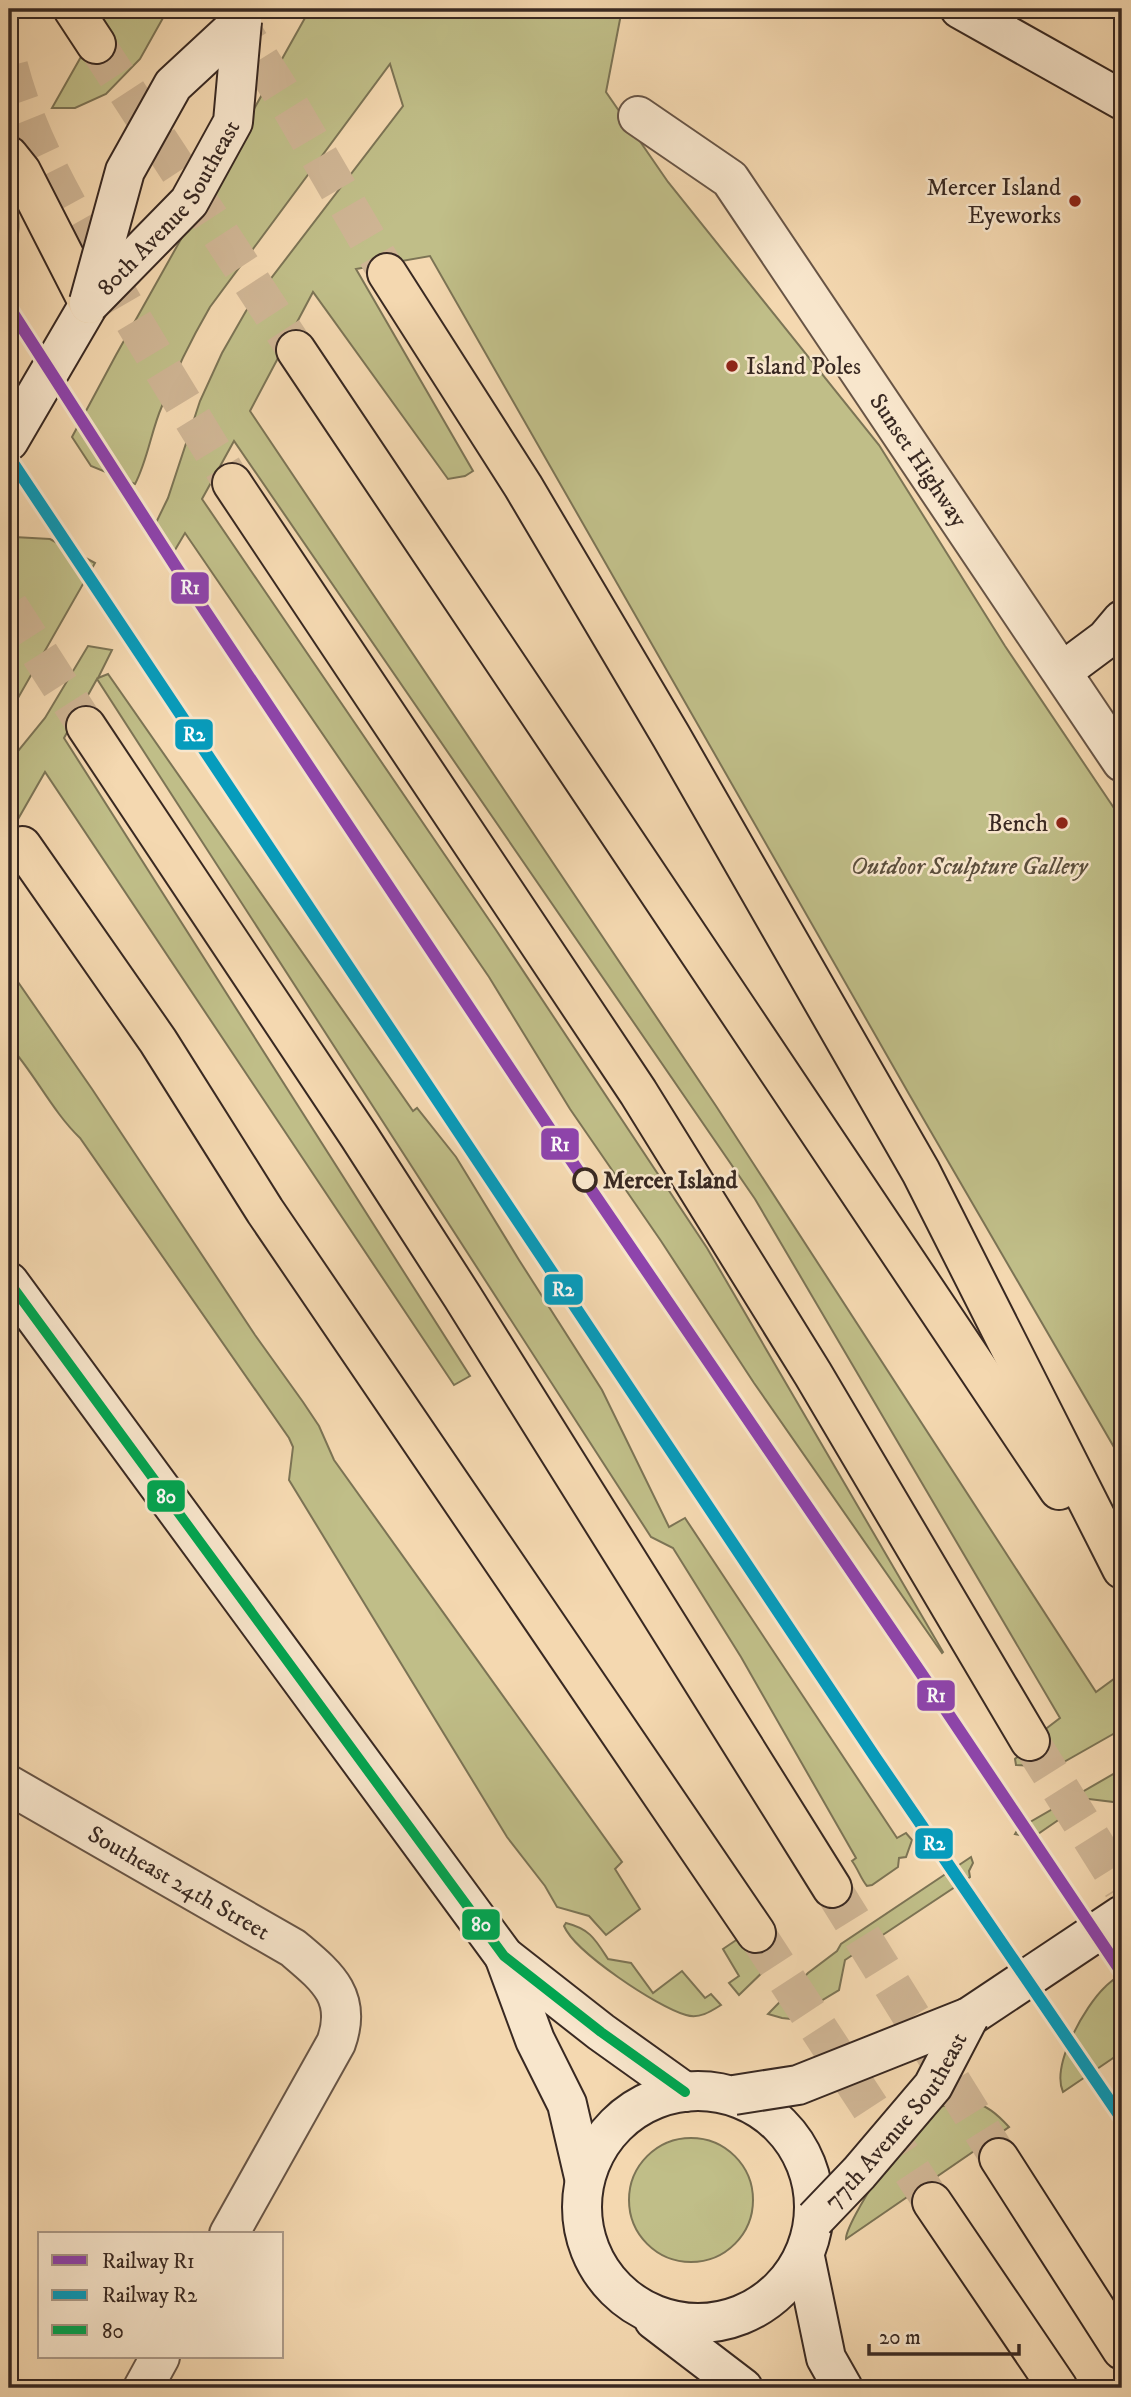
<svg xmlns="http://www.w3.org/2000/svg" width="1131" height="2397" font-family="'IM FELL DW Pica',serif">
<style>
.green{fill:#c0be88;stroke:#7c7455;stroke-width:2}
.lines{fill:none;stroke-linecap:round;stroke-linejoin:round}
.highway-tunnel{stroke:#cfb594;stroke-width:38;stroke-dasharray:38 19;stroke-linecap:butt}
.street-casing{stroke:#685546;stroke-width:42}
.secondary-casing{stroke:#392922;stroke-width:42}
.highway-casing{stroke:#392922;stroke-width:42}
.street{stroke:#f8e6cc;stroke-width:38}
.secondary{stroke:#f8e6cc;stroke-width:38}
.highway{stroke:#f4d8b0;stroke-width:38}
.secondary-bridge-casing{stroke:#392922;stroke-width:42;stroke-linecap:butt}
.secondary-bridge{stroke:#f8e6cc;stroke-width:38}
.bus-1-casing{stroke:#f8e6cc;stroke-width:16}
.bus-1{stroke:#00a651;stroke-width:10}
.rail-1-casing{stroke:#f8e6cc;stroke-width:18}
.rail-2-casing{stroke:#f8e6cc;stroke-width:18}
.rail-1{stroke:#8e44ad;stroke-width:12}
.rail-2{stroke:#069cbd;stroke-width:12}
.poi-dot{fill:#8f2418;stroke:#f8e6cc;stroke-width:2.5}
.stop-dot{fill:#f8e6cc;stroke:#392922;stroke-width:3.5}
.labels{text-anchor:middle;stroke-width:5;stroke-linejoin:round;paint-order:stroke}
.poi-label{font-size:24px;fill:#392922;stroke:#f8e6cc;text-anchor:end}
.street-label{font-size:24px;fill:#392922;stroke:#f8e6cc}
.park-label{font-size:24px;font-style:italic;fill:#5b4e3c;stroke:#f8e6cc}
.stop-label{font-size:24px;font-weight:bold;fill:#392922;stroke:#f8e6cc;text-anchor:start}
.line-badge{stroke:#f8e6cc;stroke-width:2.5}
.badge-label{font-size:19px;text-anchor:middle;font-weight:bold;fill:#fff}
</style>
<rect width="100%" height="100%" fill="#f4d8b0"/>
<filter id="stains"><feTurbulence type="fractalNoise" baseFrequency=".00286" numOctaves="4"/><feColorMatrix values="0 0 0 0 .2 0 0 0 0 .09 0 0 0 0 .02 0 0 0 .5 -.17"/></filter>
<radialGradient id="worn" r=".72"><stop offset=".6" stop-color="#630" stop-opacity="0"/><stop offset="1" stop-color="#630" stop-opacity=".3"/></radialGradient>
<g class="green">
<polygon points="108,9 168,9 140,59 106,94 75,108 52,108"/>
<path d="M310,9H622L606,92L668,182L879,445L1005,646L1122,820V1461L909,1094L430,256L356,269L473,471L465,476L448,479L313,292L250,411L716,1106L1096,1692L1122,1673V1729L1055,1767L1016,1765L1015,1759L1030,1746V1741L1060,1718L755,1199L234,441L202,499L496,930L707,1248L943,1652L942,1653L754,1383L661,1241L570,1109L489,977L185,533L169,560L151,533L168,498L200,401L222,353L246,311L403,106L390,64L210,307C192,338 175,372 162,406C151,431 148,459 135,484L91,466L72,437L116,355Z"/>
<path d="M9,185C24,207 19,251 9,275Z"/>
<polygon points="14,537 50,539 95,563 18,698 9,709 9,548"/>
<path d="M88,646L112,650L98,678L108,674L413,1111L417,1108L456,1157L519,1260L602,1390L669,1527L685,1518L897,1838L906,1833L912,1840L906,1857L899,1858L898,1867L872,1885L867,1886C861,1879 858,1869 852,1861L856,1858L741,1657L673,1548L651,1537L97,679L64,738L470,1376L454,1385L45,772L9,835V762L45,718Z"/>
<path d="M9,969L92,1089L255,1335L303,1402L319,1426L334,1460L622,1862L615,1869L640,1909L606,1935L589,1916L557,1907L545,1886L507,1837L289,1480L293,1447L289,1438L80,1138C52,1111 35,1074 9,1045Z"/>
<polygon points="1122,1769 1122,1803 1089,1799 1038,1834 1038,1839 1015,1834 1018,1829"/>
<polygon points="971,1857 973,1863 969,1871 970,1877 845,1960 839,1990 791,2019 782,2018 768,2014 808,1973 837,1951 841,1944"/>
<path d="M566,1923C590,1929 595,1939 608,1959L631,1963L653,1993L682,1971L705,1998L711,1994L721,2005C710,2012 699,2019 686,2015C657,2007 575,1952 564,1926Z"/>
<polygon points="751,1930 753,1937 772,1963 739,1995 729,1983 739,1976 723,1949"/>
<path d="M1122,1973V2052L1063,2092C1051,2065 1085,2006 1105,1987C1110,1982 1117,1977 1122,1973Z"/>
<path d="M969,2101C987,2105 997,2114 1009,2127L846,2239C845,2223 911,2122 927,2112C939,2106 955,2103 969,2101Z"/>
<circle cx="691" cy="2200" r="62"/>
</g>
<g class="lines">
<g class="highway-tunnel">
<polyline points="230,11 291,108 387,273"/>
<polyline points="96,44 296,350"/>
<path d="M9,66C25,129 58,189 90,245C135,326 184,404 232,483"/>
<polyline points="9,606 86,726"/>
<polyline points="1030,1741 1122,1887"/>
<polyline points="832,1888 999,2158"/>
<polyline points="756,1933 932,2202"/>
</g>
<defs>
<g id="street">
<path id="s1" d="M638,116L730,179L1122,762"/>
<path id="s2" d="M9,1785L293,1948C326,1976 353,1996 336,2043L229,2234"/>
<polyline points="143,2388 160,2357"/>
</g>
<g id="secondary">
<polyline points="960,9 1122,100"/>
<polyline points="9,441 89,304"/>
<polyline points="1063,671 1106,639 1122,620"/>
<polyline points="9,1282 504,1956 601,2032 685,2092"/>
<polyline points="504,1956 535,2040 567,2104 584,2177"/>
<polyline points="969,2017 1122,1915"/>
<circle cx="698" cy="2207" r="116"/>
<polyline points="805,2257 826,2358 843,2388"/>
<polyline points="654,2320 743,2388"/>
</g>
<g id="highway">
<polyline points="73,9 96,44"/>
<polyline points="9,156 21,171 89,304"/>
<polyline points="387,273 523,486 671,736 921,1172 1122,1569"/>
<polyline points="296,350 1059,1490"/>
<polyline points="232,483 638,1092 813,1374 1030,1741"/>
<polyline points="86,726 359,1136 462,1296 832,1888"/>
<polyline points="22,846 158,1041 265,1211 756,1933"/>
<polyline points="999,2158 1122,2350"/>
<polyline points="932,2202 1058,2388"/>
</g>
</defs>
<use href="#street" class="street-casing"/>
<use href="#secondary" class="secondary-casing"/>
<use href="#highway" class="highway-casing"/>
<use href="#street" class="street"/>
<use href="#secondary" class="secondary"/>
<use href="#highway" class="highway"/>
<defs>
<g id="secondary-bridge">
<polyline points="89,302 125,171 173,85 242,21"/>
<path id="s3" d="M89,304L189,202L233,122L242,21"/>
<polyline points="734,2095 798,2085 969,2017"/>
<path id="s4" d="M815,2219L859,2173L933,2086L969,2017"/>
</g>
</defs>
<use href="#secondary-bridge" class="secondary-bridge-casing"/>
<use href="#secondary-bridge" class="secondary-bridge"/>
<defs>
<polyline id="bus-1" points="9,1282 504,1956 601,2032 685,2092"/>
</defs>
<use href="#bus-1" class="bus-1-casing"/>
<use href="#bus-1" class="bus-1"/>
<defs>
<polyline id="rail-1" points="9,307 176,567 560,1144 925,1679 1122,1973"/>
<polyline id="rail-2" points="9,457 875,1757 1122,2119"/>
</defs>
<use href="#rail-1" class="rail-1-casing"/>
<use href="#rail-2" class="rail-2-casing"/>
<use href="#rail-1" class="rail-1"/>
<use href="#rail-2" class="rail-2"/>
</g>
<g class="poi-dot">
<circle cx="1075" cy="201" r="7"/>
<circle cx="732" cy="366" r="7"/>
<circle cx="1062" cy="823" r="7"/>
</g>
<circle class="stop-dot" cx="585" cy="1180" r="11"/>
<g class="labels">
<g class="poi-label">
<text x="1061" y="195">Mercer Island<tspan x="1061" dy="28">Eyeworks</tspan></text>
<text x="746" y="374" text-anchor="start">Island Poles</text>
<text x="1048" y="831">Bench</text>
</g>
<g class="street-label">
<text dy="8" stroke="none"><textPath href="#s3" startOffset="126">80th Avenue Southeast</textPath></text>
<text dy="8" stroke="none"><textPath href="#s1" startOffset="450">Sunset Highway</textPath></text>
<text dy="8" stroke="none"><textPath href="#s2" startOffset="196">Southeast 24th Street</textPath></text>
<text dy="8" stroke="none"><textPath href="#s4" startOffset="128">77th Avenue Southeast</textPath></text>
</g>
<g class="park-label">
<text x="969" y="874">Outdoor Sculpture Gallery</text>
</g>
<g class="stop-label">
<text x="603" y="1188">Mercer Island</text>
</g>
</g>
<g class="line-badge">
<rect x="170" y="571" width="40" height="34" rx="7" fill="#8e44ad"/>
<rect x="174" y="718" width="40" height="33" rx="7" fill="#069cbd"/>
<rect x="540" y="1127" width="40" height="34" rx="7" fill="#8e44ad"/>
<rect x="543" y="1273" width="41" height="33" rx="7" fill="#069cbd"/>
<rect x="146" y="1479" width="40" height="34" rx="7" fill="#00a651"/>
<rect x="916" y="1679" width="40" height="33" rx="7" fill="#8e44ad"/>
<rect x="914" y="1827" width="40" height="33" rx="7" fill="#069cbd"/>
<rect x="461" y="1908" width="40" height="33" rx="7" fill="#00a651"/>
</g>
<g class="badge-label">
<text x="190" y="594">R1</text>
<text x="194" y="741">R2</text>
<text x="560" y="1151">R1</text>
<text x="563" y="1296">R2</text>
<text x="166" y="1503">80</text>
<text x="936" y="1702">R1</text>
<text x="934" y="1850">R2</text>
<text x="481" y="1931">80</text>
</g>
<rect width="1131" height="2397" fill="none" stroke="#f4d8b0" stroke-width="35"/>
<rect x="10" y="10" width="1110" height="2376" fill="none" stroke="#392922" stroke-width="3.5"/>
<rect x="18" y="18" width="1096" height="2362" fill="none" stroke="#392922" stroke-width="2"/>
<rect x="38" y="2232" width="245" height="126" fill="#f8e6cc" stroke="#ac9a88" stroke-width="2"/>
<rect x="52" y="2255" width="35" height="10" fill="#8e44ad" stroke="#ac9a88" stroke-width="2"/>
<text x="102" y="2268" font-size="21" fill="#392922">Railway R1</text>
<rect x="52" y="2290" width="35" height="10" fill="#069cbd" stroke="#ac9a88" stroke-width="2"/>
<text x="102" y="2302" font-size="21" fill="#392922">Railway R2</text>
<rect x="52" y="2325" width="35" height="10" fill="#00a651" stroke="#ac9a88" stroke-width="2"/>
<text x="102" y="2338" font-size="21" fill="#392922">80</text>
<path d="M869 2344v10h150v-10" fill="none" stroke="#392922" stroke-width="3.5"/>
<text x="879" y="2344" font-size="21" fill="#392922" stroke="#f8e6cc" stroke-width="5" paint-order="stroke">20 m</text>
<rect width="100%" height="100%" filter="url(#stains)"/>
<rect width="100%" height="100%" fill="url(#worn)"/>
</svg>
